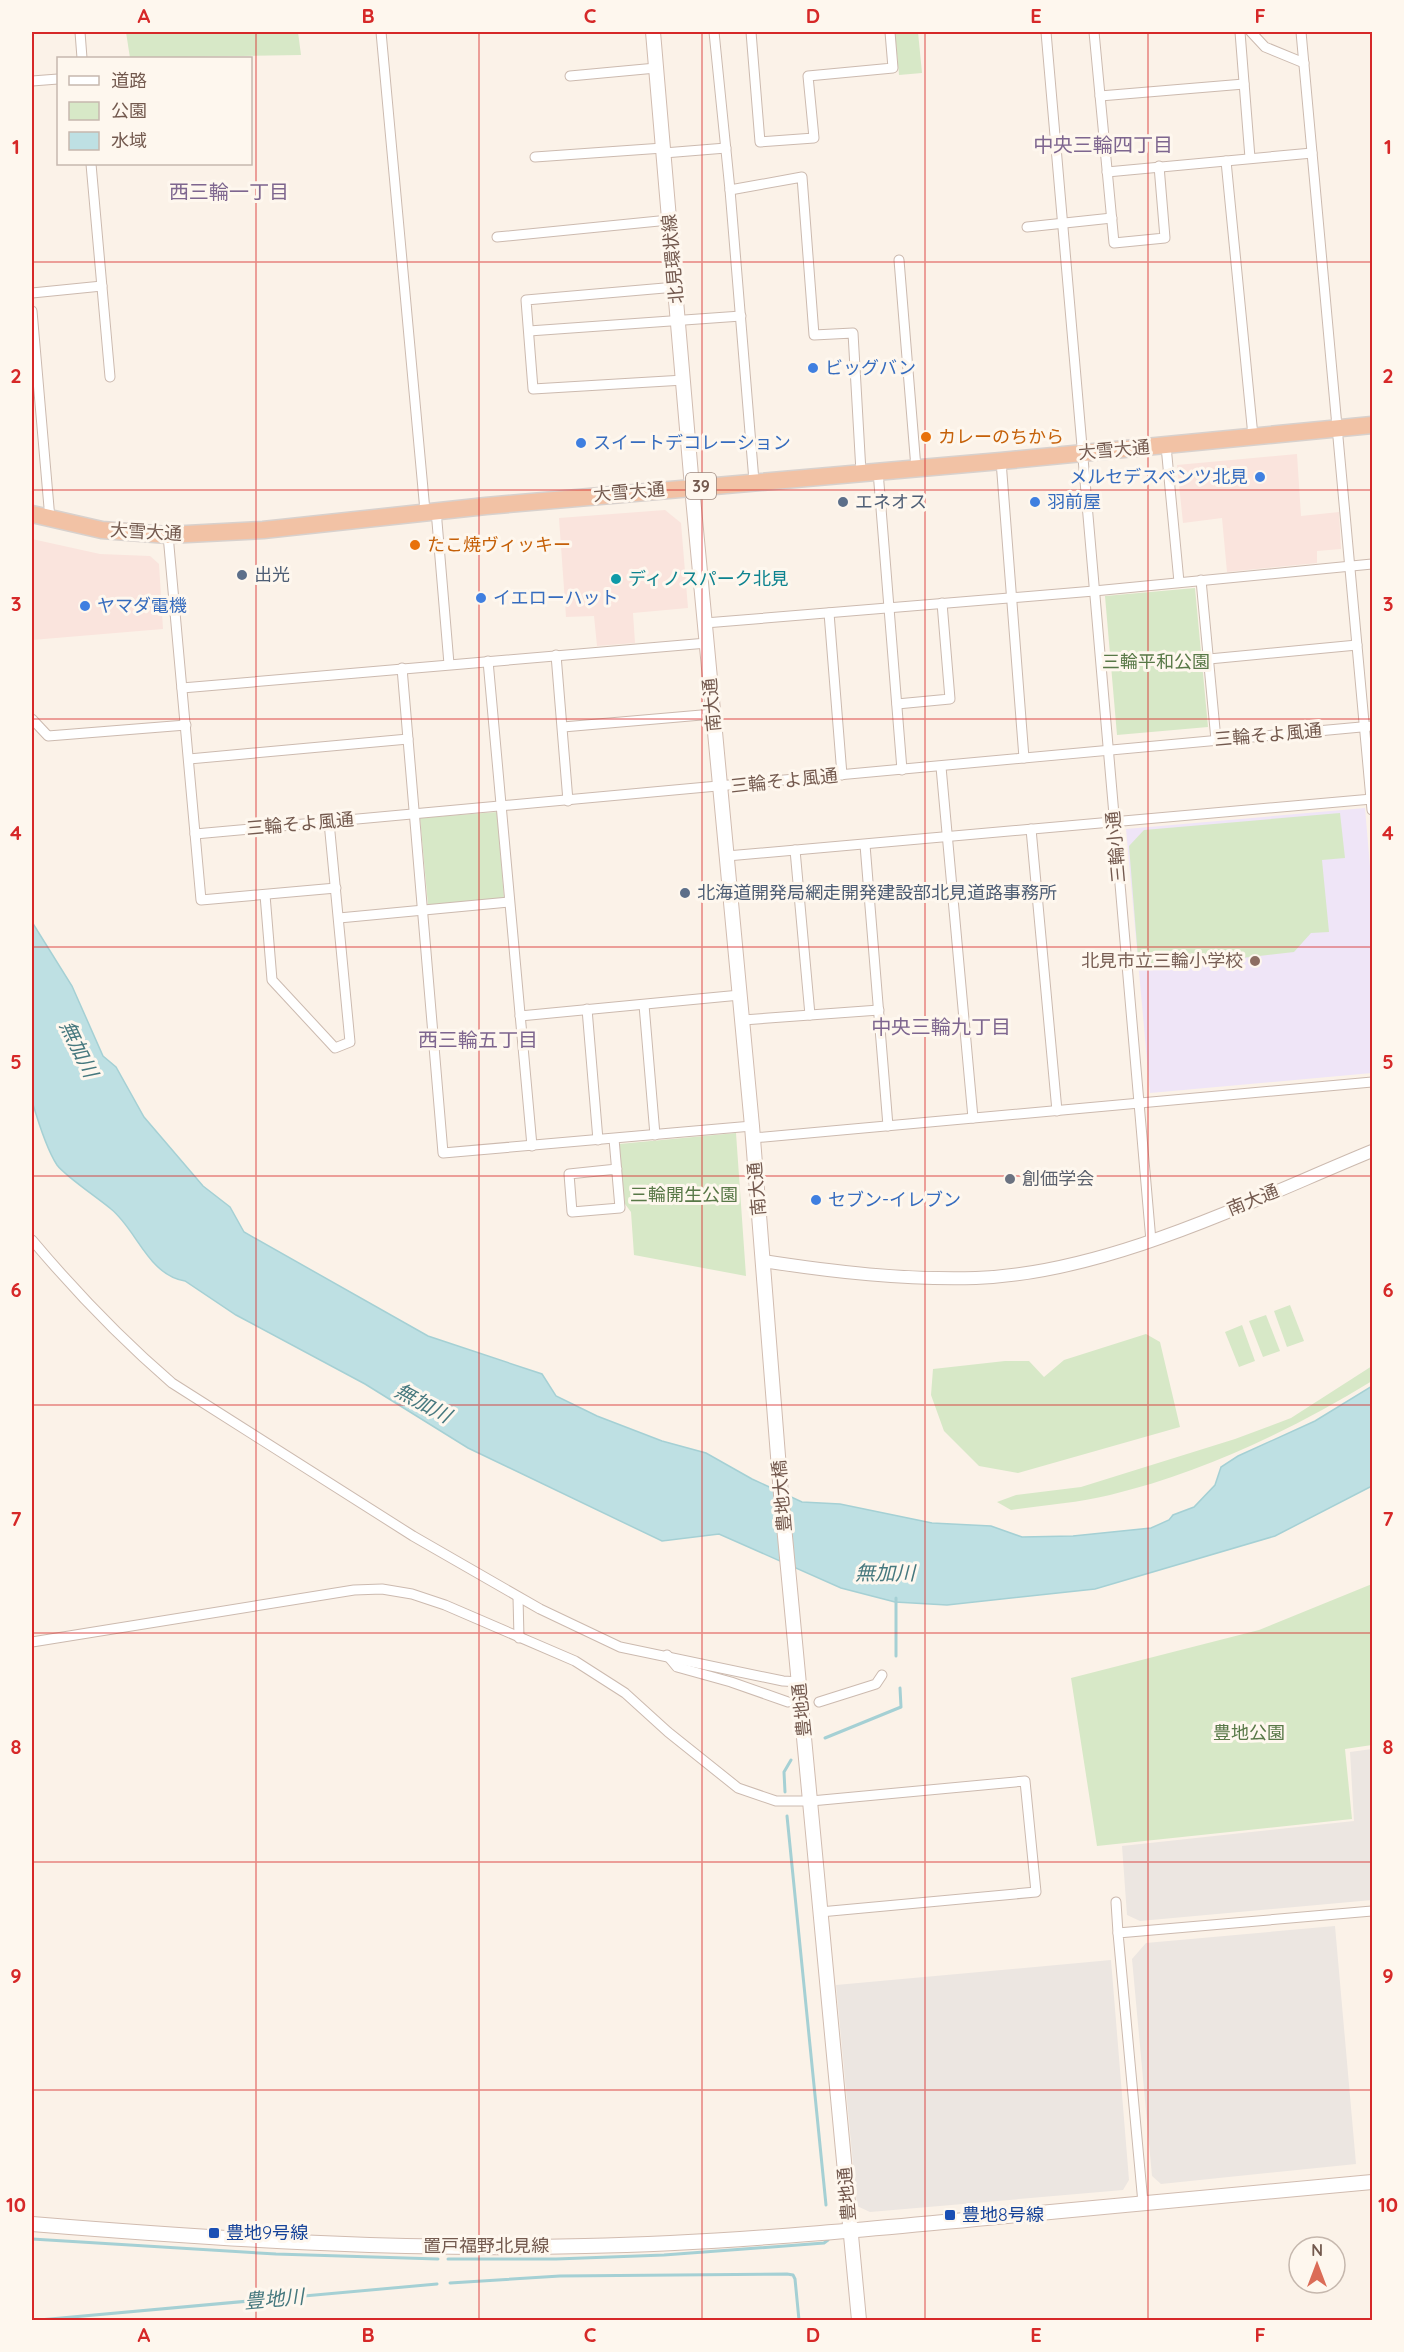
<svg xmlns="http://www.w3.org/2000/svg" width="1404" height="2352" font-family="Quicksand,'Noto Sans JP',sans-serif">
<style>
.commercial{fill:#fae4dd}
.industrial{fill:#ece6e1}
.education{fill:#efe5f7}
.green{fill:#d7e8c7}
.water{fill:#bee0e3;stroke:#a5d0d4;stroke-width:1.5}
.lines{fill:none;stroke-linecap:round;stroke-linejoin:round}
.stream{stroke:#a5d0d4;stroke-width:3}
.minor-casing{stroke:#ccbaaf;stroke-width:11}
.tertiary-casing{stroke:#ccbaaf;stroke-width:14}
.secondary-casing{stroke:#d1bcb0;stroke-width:16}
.trunk-casing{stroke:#d8d1cd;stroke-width:19}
.minor{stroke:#fff;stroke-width:9}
.tertiary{stroke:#fff;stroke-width:12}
.secondary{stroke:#fff;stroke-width:14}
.trunk{stroke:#f2c2a5;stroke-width:16}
.grid{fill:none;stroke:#d62828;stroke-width:1.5;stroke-opacity:0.55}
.shop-dot{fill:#3f7fe0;stroke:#fef7ee;stroke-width:2}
.food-dot{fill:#e8710a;stroke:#fef7ee;stroke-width:2}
.service-dot{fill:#5c6f8a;stroke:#fef7ee;stroke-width:2}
.culture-dot{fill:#0f9aa8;stroke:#fef7ee;stroke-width:2}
.education-dot{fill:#8d6e63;stroke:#fef7ee;stroke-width:2}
.worship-dot{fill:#6b7280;stroke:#fef7ee;stroke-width:2}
.transit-dot{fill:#1a4fb4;stroke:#fef7ee;stroke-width:2}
.labels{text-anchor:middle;stroke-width:6;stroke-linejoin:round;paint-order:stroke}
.shield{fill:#fef7ee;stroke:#9d887e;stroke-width:1.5}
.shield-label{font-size:16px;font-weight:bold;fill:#73594e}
.street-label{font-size:18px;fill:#73594e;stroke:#fef7ee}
.shop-label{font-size:18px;fill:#366cbe;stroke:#fef7ee;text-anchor:start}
.food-label{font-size:18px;fill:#c56008;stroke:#fef7ee;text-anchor:start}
.service-label{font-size:18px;fill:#4e5e75;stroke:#fef7ee;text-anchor:start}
.culture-label{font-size:18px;fill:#0d838f;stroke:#fef7ee;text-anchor:start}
.park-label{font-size:18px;fill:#587847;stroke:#fef7ee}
.education-label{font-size:18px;fill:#785e54;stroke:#fef7ee;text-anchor:end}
.worship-label{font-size:18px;fill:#5b616d;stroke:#fef7ee;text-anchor:start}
.transit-label{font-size:18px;fill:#164399;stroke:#fef7ee;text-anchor:start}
.neighbourhood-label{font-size:20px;fill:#7e668f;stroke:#fef7ee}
.water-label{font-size:20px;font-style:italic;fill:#46787e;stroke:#fef7ee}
.neatline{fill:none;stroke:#d62828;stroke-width:2}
.grid-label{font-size:20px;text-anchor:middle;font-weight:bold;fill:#d62828}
</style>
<rect width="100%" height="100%" fill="#fbf2e8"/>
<g class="commercial">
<polygon points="1297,454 1301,516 1339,512 1341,549 1317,551 1317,563 1227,572 1222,518 1183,523 1177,465"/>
<polygon points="665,510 681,523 688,608 633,613 635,643 597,646 594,616 566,617 559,518"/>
<polygon points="32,539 100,554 150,556 159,564 163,629 32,640"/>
</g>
<g class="industrial">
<polygon points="1372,1749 1372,1900 1140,1921 1127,1915 1122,1846 1354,1821 1350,1752"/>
<polygon points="1335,1926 1356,2164 1161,2184 1152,2176 1132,1959 1146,1943"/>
<polygon points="1111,1960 1129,2180 1123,2190 870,2212 857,2206 836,1985"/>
</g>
<polygon class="education" points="1365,808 1372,890 1372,1073 1150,1093 1126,829"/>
<g class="green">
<polygon points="126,32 298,32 301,55 130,58"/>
<polygon points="895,32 918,32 922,73 899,75"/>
<polygon points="1195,588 1208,727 1117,735 1105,596"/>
<polygon points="497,812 504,898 428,905 420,818"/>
<polygon points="1340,813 1345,858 1322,860 1329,932 1311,933 1294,952 1139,970 1129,846 1144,830"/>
<polygon points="736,1133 746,1276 634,1255 631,1212 625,1204 619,1144"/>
<polygon points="1290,1305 1304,1341 1287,1347 1274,1311"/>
<polygon points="1266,1315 1280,1351 1263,1357 1249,1321"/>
<polygon points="1242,1325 1255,1361 1239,1367 1225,1332"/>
<polygon points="1146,1334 1160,1342 1180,1427 1018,1473 979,1466 944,1431 931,1395 933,1369 1005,1361 1029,1361 1044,1377 1064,1360"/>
<path d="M1372,1366V1381C1292,1430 1202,1473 1110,1495C1078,1503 1043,1505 1011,1510L997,1502L1016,1495L1081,1487L1235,1439L1291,1418Z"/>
<polygon points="1372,1584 1372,1745 1345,1749 1352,1819 1097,1846 1071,1678 1259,1630"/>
</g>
<path class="water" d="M32,922L72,986L103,1056L116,1067L144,1117L203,1186L230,1207L244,1232L428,1336L542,1374L556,1396L597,1416L662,1441L706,1453L752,1479L802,1502L840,1504L932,1523L991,1526L1022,1537L1073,1536L1151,1528L1169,1520L1173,1515L1194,1507L1215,1485L1221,1467L1238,1456L1315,1421L1372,1386V1486L1275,1536L1095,1589L947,1605L895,1602L841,1588L719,1534L662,1541L468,1448L365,1384L236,1315L185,1281C148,1275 137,1230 111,1209C98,1198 65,1176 57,1165C47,1150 37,1118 32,1101Z"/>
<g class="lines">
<g class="stream">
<polyline points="896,1656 896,1598"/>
<polyline points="825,1738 901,1707 900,1688"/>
<polyline points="785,1792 784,1772 791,1760"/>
<polyline points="787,1816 826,2205"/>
<polyline points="32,2239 276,2254 438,2259"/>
<polyline points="448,2259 556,2259 664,2255 824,2243 828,2240"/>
<polyline points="450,2283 560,2276 787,2274 793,2275 795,2279 799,2320"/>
<polyline points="39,2320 437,2284"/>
</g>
<defs>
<g id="minor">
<polyline points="80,32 82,58"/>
<polyline points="381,32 425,511"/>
<polyline points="714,32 730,190 754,481"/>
<polyline points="751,32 760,142 814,138 808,76 893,68 890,32"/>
<polyline points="1046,32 1151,1241"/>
<polyline points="1094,32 1114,243 1165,238 1159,166"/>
<polyline points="1240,32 1250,158"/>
<polyline points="1251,32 1265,47 1304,63"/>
<polyline points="1301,32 1372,810"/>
<polyline points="570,76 656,68"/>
<polyline points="32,81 58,79"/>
<polyline points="1100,96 1244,84"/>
<polyline points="664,153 726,148"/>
<polyline points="535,157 663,148"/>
<polyline points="1226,161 1253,436"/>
<polyline points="91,164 110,377"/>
<polyline points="1107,172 1312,153"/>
<polyline points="730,190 802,177 814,335 853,333 861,472"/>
<polyline points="1027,227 1112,218"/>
<polyline points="497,237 669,220"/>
<polyline points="899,260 916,468"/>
<polyline points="676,287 526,300 533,389 684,380"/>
<polyline points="32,293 102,286"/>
<polyline points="32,311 50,519"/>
<polyline points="529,331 741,316"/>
<polyline points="1166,446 1179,582"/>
<polyline points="1001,461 1024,758"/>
<polyline points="878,471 902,770"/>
<polyline points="436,510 449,664"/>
<polyline points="168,535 201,900 336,888"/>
<polyline points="1201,580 1216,740"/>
<polyline points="829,613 842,775"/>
<polyline points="705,623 1094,591 1372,564"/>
<polyline points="556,655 568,801"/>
<polyline points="1209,659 1357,645"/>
<polyline points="488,661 532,1146"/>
<polyline points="402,668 443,1153 752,1126"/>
<polyline points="182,688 707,643"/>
<polyline points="897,704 950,699 942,603"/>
<polyline points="32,719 48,736 186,725"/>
<polyline points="563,727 713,714"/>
<polyline points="189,759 408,739"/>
<polyline points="941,767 973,1118"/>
<polyline points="1031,829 1057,1111"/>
<polyline points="195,834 1372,726"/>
<polyline points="865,845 888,1126"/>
<polyline points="795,850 810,1015"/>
<polyline points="727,856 1372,799"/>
<polyline points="265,895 272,980 335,1048 350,1042 329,822"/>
<polyline points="339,918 509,902"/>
<polyline points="644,1005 655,1135"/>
<polyline points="587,1009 598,1140"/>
<polyline points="520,1016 740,995"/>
<polyline points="743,1020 879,1010"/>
<polyline points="753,1138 1372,1082"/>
<polyline points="614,1139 620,1208 572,1212 569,1174 617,1169"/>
<path d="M32,1240C75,1291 121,1339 172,1383L413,1536L540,1609L620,1647L783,1681L800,1682"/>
<polyline points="518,1597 519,1638"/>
<polyline points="32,1642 354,1590 382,1589 412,1594 445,1605 575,1661 625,1693 668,1732 738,1788 776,1801 811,1801 1025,1781 1036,1892 820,1912"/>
<polyline points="667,1655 677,1667 731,1682 788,1702"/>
<polyline points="819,1702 876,1684 882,1675"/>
<polyline points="1116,1902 1118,1933"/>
<polyline points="1143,2203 1118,1933 1372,1911"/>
</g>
<path id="tertiary" d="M763,1261C834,1272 904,1280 976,1278C1109,1273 1250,1201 1372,1151"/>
<g id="secondary">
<polyline points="653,32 692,487 752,1126 781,1494 859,2320"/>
<path d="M32,2224C216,2239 400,2251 585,2246C733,2243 881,2228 1029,2214C1144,2203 1258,2192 1372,2182"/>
</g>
<polyline id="trunk" points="32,514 102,530 168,535 263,530 486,506 1001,461 1372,425"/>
</defs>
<use href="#minor" class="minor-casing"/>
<use href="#tertiary" class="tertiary-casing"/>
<use href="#secondary" class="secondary-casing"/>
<use href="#trunk" class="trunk-casing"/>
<use href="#minor" class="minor"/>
<use href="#tertiary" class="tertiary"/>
<use href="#secondary" class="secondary"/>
<use href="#trunk" class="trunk"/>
</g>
<path class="grid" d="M256,32V2320M479,32V2320M702,32V2320M925,32V2320M1148,32V2320M32,262H1372M32,490H1372M32,719H1372M32,947H1372M32,1176H1372M32,1405H1372M32,1633H1372M32,1862H1372M32,2090H1372"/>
<g class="shop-dot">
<circle cx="813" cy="368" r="6"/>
<circle cx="581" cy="443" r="6"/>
<circle cx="1260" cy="477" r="6"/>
<circle cx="1035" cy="502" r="6"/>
<circle cx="481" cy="598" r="6"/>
<circle cx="85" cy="606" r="6"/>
<circle cx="816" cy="1200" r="6"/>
</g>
<g class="food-dot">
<circle cx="926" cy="437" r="6"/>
<circle cx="415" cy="545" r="6"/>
</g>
<g class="service-dot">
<circle cx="843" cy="502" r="6"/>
<circle cx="242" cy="575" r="6"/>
<circle cx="685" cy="893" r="6"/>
</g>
<circle class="culture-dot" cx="616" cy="579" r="6"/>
<circle class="education-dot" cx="1255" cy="961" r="6"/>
<circle class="worship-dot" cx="1010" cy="1179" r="6"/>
<g class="transit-dot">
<rect x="944" y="2209" width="12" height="12" rx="3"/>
<rect x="208" y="2227" width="12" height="12" rx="3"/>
</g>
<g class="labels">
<rect class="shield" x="686" y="473" width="30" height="26" rx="4.5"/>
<g class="shield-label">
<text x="701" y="492">39</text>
</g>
<g class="street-label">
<text transform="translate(673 259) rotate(-95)" y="6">北見環状線</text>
<text transform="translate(1114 450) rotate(-5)" y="6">大雪大通</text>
<text transform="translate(629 492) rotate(-5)" y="6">大雪大通</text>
<text transform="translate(146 532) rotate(3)" y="6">大雪大通</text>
<text transform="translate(712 705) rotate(-95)" y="6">南大通</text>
<text transform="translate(1268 735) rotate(-5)" y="6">三輪そよ風通</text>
<text transform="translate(784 781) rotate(-6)" y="6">三輪そよ風通</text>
<text transform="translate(300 824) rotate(-5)" y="6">三輪そよ風通</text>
<text transform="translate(1116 847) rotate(-95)" y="6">三輪小通</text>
<text transform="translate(757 1189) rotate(-95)" y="6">南大通</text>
<text transform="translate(1253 1200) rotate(-22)" y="6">南大通</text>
<text transform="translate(782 1496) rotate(-95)" y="6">豊地大橋</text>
<text transform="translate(802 1710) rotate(-96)" y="6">豊地通</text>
<text transform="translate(847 2194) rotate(-95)" y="6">豊地通</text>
<text x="486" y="2252">置戸福野北見線</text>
</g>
<g class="shop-label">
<text x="825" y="374">ビッグバン</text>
<text x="593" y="449">スイートデコレーション</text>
<text x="1248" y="483" text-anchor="end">メルセデスベンツ北見</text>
<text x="1047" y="508">羽前屋</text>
<text x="493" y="604">イエローハット</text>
<text x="97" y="612">ヤマダ電機</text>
<text x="828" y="1206">セブン-イレブン</text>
</g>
<g class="food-label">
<text x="938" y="443">カレーのちから</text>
<text x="427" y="551">たこ焼ヴィッキー</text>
</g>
<g class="service-label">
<text x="855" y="508">エネオス</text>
<text x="254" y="581">出光</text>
<text x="697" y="899">北海道開発局網走開発建設部北見道路事務所</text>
</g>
<g class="culture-label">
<text x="628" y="585">ディノスパーク北見</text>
</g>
<g class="park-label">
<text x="1156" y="668">三輪平和公園</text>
<text x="684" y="1201">三輪開生公園</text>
<text x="1249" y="1739">豊地公園</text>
</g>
<g class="education-label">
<text x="1243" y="967">北見市立三輪小学校</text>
</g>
<g class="worship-label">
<text x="1022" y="1185">創価学会</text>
</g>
<g class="transit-label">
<text x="962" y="2221">豊地8号線</text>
<text x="226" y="2239">豊地9号線</text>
</g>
<g class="neighbourhood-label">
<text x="1103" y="152">中央三輪四丁目</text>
<text x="229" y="199">西三輪一丁目</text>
<text x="941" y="1034">中央三輪九丁目</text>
<text x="478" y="1047">西三輪五丁目</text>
</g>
<g class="water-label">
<text transform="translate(79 1049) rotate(64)" y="7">無加川</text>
<text transform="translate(423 1403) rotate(28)" y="7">無加川</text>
<text x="885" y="1580">無加川</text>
<text transform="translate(274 2299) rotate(-5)" y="7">豊地川</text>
</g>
</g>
<rect width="1404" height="2352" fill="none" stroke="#fef7ee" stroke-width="66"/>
<rect x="57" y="57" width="195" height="108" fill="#fef7ee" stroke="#c6b8ae" stroke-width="1.5"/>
<rect x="69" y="76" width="30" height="9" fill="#ffffff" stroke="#c6b8ae" stroke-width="1.5"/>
<text x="111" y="87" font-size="18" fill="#73594e">道路</text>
<rect x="69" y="102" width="30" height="18" fill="#d7e8c7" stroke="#c6b8ae" stroke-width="1.5"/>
<text x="111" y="117" font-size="18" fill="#73594e">公園</text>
<rect x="69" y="132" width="30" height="18" fill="#bee0e3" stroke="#c6b8ae" stroke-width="1.5"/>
<text x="111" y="147" font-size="18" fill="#73594e">水域</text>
<g transform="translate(1317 2265)"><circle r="28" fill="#fef7ee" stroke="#c6b8ae" stroke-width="1.5"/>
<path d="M0-4.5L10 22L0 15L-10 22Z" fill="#db6c57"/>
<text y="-9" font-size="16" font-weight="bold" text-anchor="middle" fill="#73594e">N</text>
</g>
<rect x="33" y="33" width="1338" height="2286" class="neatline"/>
<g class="grid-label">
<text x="144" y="23">A</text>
<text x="368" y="23">B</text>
<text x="590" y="23">C</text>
<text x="813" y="23">D</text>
<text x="1036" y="23">E</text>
<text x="1260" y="23">F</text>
<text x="16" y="154">1</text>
<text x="1388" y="154">1</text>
<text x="16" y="383">2</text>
<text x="1388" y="383">2</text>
<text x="16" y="611">3</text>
<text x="1388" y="611">3</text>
<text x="16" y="840">4</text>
<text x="1388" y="840">4</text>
<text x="16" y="1069">5</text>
<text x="1388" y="1069">5</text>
<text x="16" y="1297">6</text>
<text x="1388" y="1297">6</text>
<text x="16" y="1526">7</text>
<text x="1388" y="1526">7</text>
<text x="16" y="1754">8</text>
<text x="1388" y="1754">8</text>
<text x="16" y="1983">9</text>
<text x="1388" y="1983">9</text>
<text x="16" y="2212">10</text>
<text x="1388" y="2212">10</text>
<text x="144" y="2342">A</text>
<text x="368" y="2342">B</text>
<text x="590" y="2342">C</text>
<text x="813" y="2342">D</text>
<text x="1036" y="2342">E</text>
<text x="1260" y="2342">F</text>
</g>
</svg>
